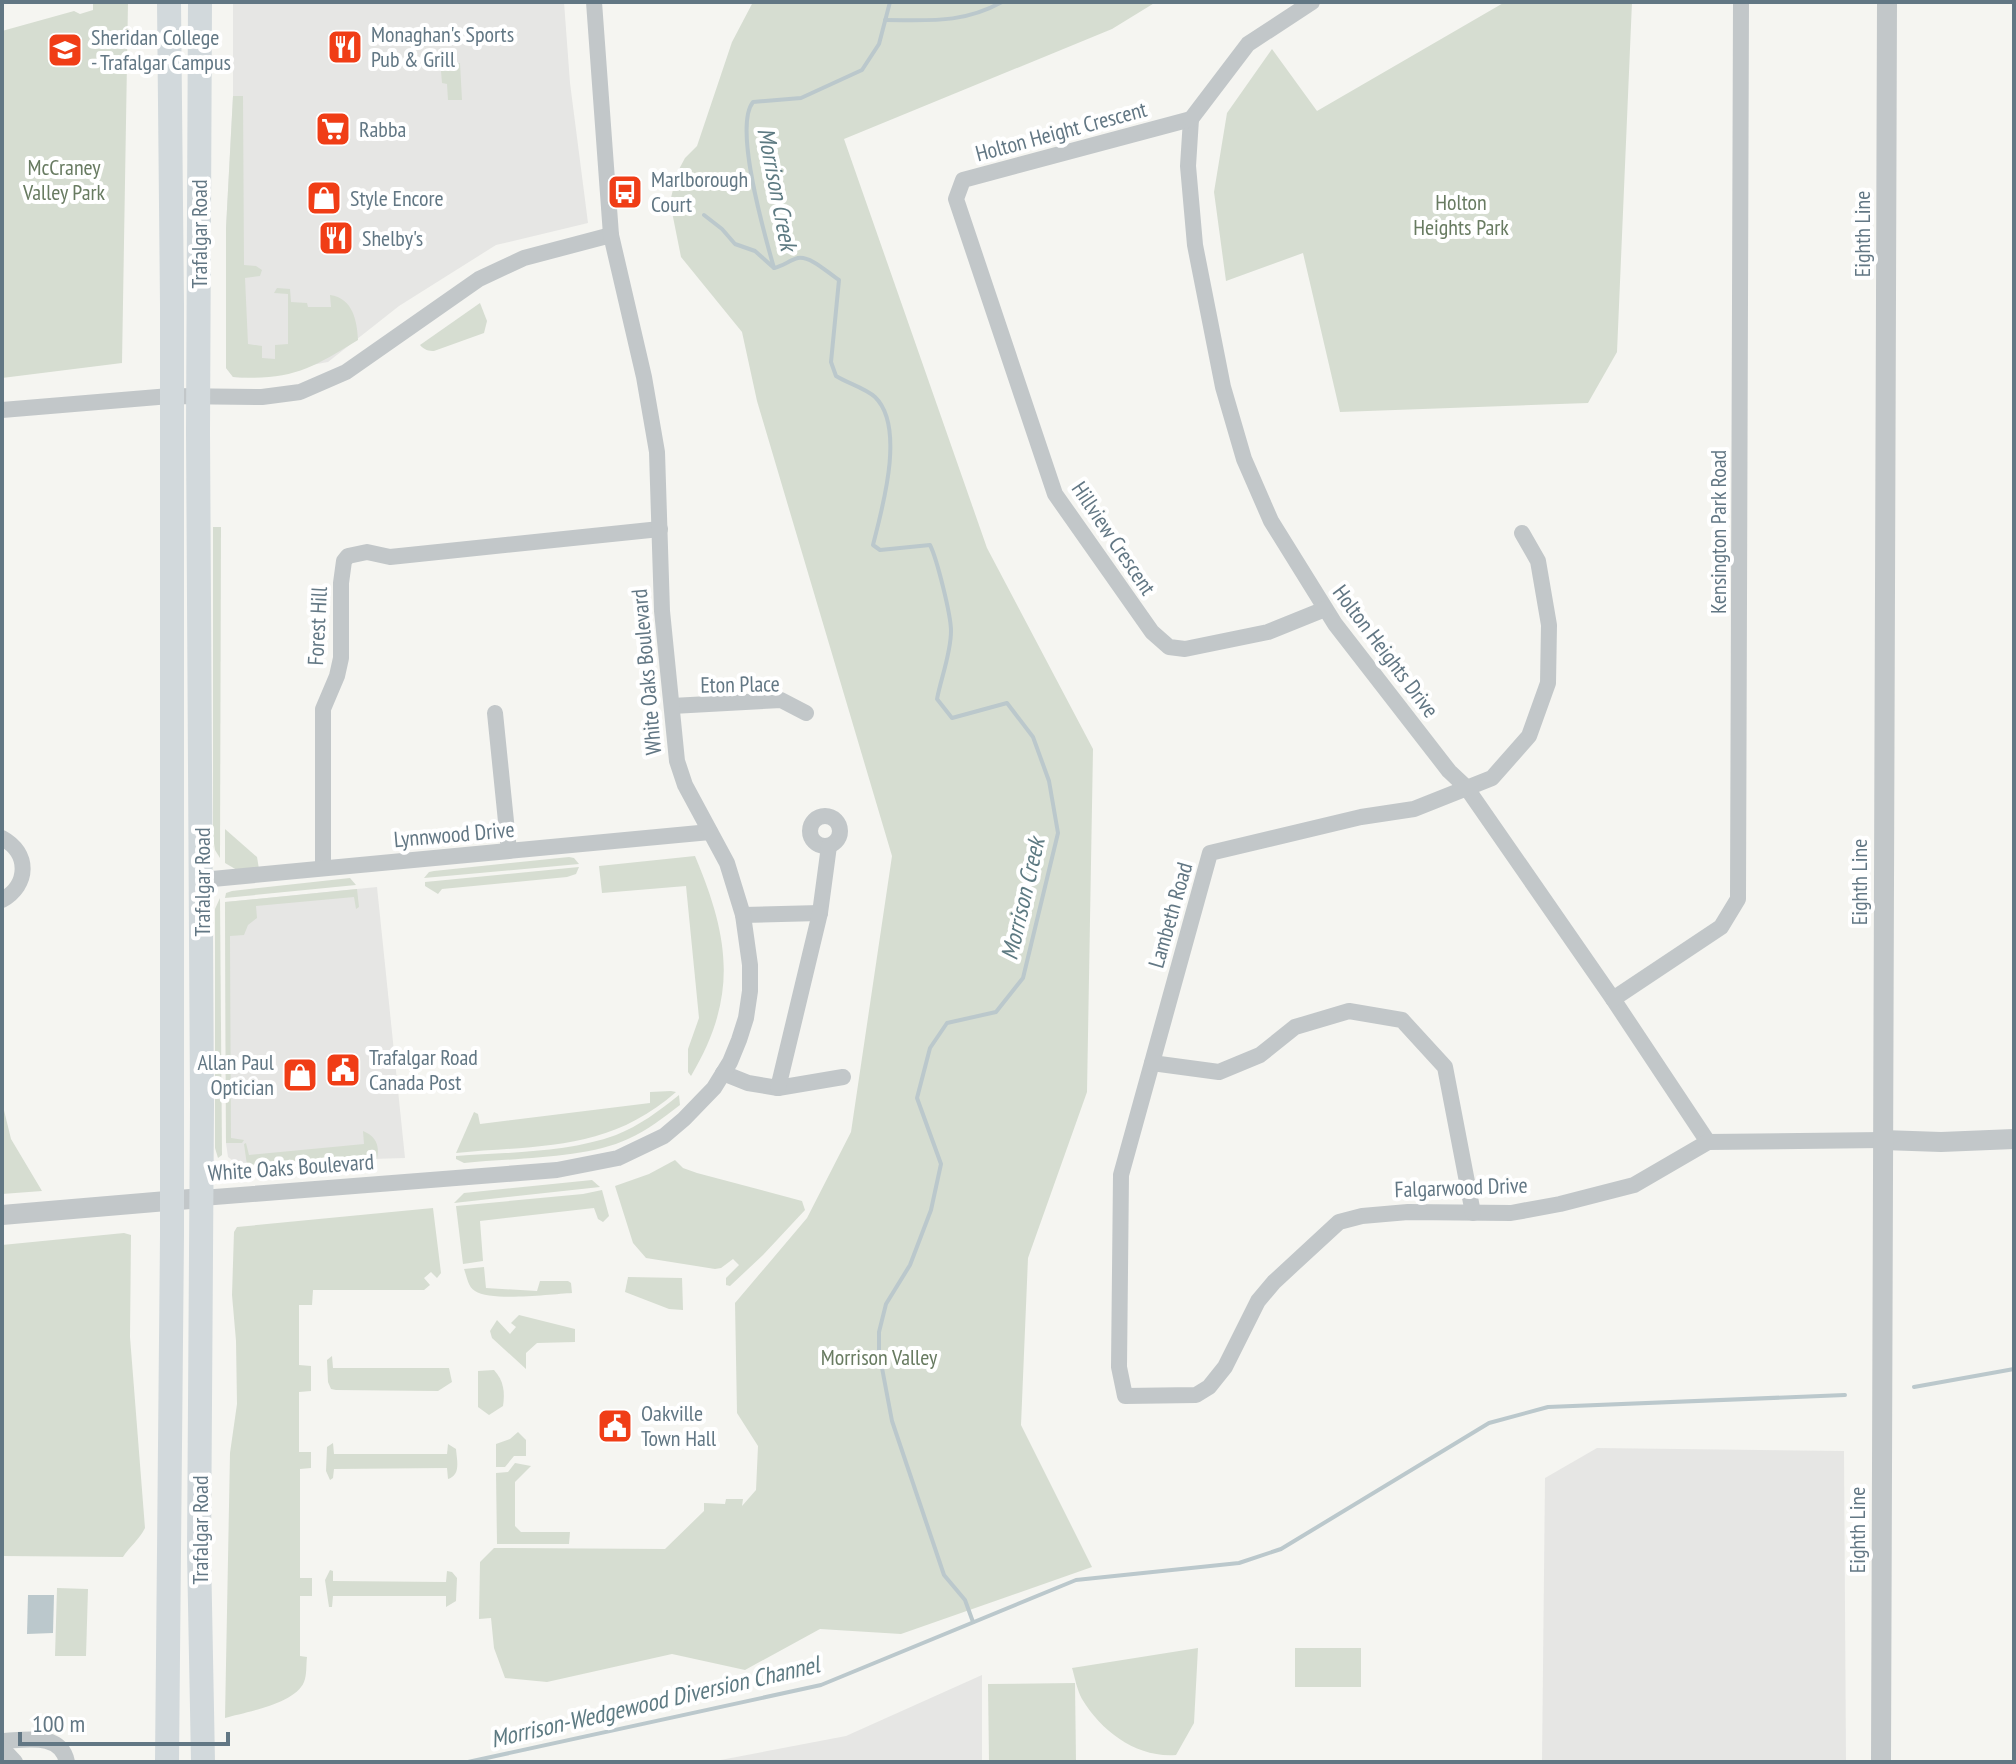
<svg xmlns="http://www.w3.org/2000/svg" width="2016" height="1764" font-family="'PT Sans Narrow',sans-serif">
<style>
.built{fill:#e6e6e4}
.green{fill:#d6ddd1}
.water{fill:#bbc8cc}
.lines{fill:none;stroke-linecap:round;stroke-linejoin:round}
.stream{stroke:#bbc8cc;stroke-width:4}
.minor{stroke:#c2c7c9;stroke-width:16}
.tertiary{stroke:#c2c7c9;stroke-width:20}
.primary{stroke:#d2d9dc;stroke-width:24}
.labels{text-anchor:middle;stroke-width:8;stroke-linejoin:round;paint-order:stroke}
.poi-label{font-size:22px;fill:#627784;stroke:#fff;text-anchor:start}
.street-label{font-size:22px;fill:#627784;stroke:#fff}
.park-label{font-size:22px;fill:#687b61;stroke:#fff}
.water-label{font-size:24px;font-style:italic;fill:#5d7a82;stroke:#fff}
</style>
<rect width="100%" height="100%" fill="#f5f5f1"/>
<g class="built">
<polygon points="233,2 564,2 570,83 588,223 496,245 399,306 328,362 242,378 233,377 226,368 226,228 233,96"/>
<polygon points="377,887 405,1158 236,1163 228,1157 226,1143 225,902"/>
<polygon points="1597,1448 1844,1451 1846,1762 1542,1762 1545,1478"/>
<polygon points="982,1675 982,1762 710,1762 846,1736"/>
</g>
<g class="green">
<polygon points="93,2 128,2 122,363 2,378 2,31 74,11 80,14 93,10"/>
<polygon points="753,2 1156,2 1112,29 844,139 987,548 1093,749 1087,1092 1028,1258 1021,1425 1092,1567 901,1634 820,1629 745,1670 672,1654 547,1682 505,1678 494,1648 491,1618 479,1619 480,1562 494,1548 665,1549 704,1511 704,1503 725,1504 726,1499 743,1499 742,1506 756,1490 758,1446 737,1413 735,1303 807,1218 851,1132 892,856 757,401 742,332 681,257 670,202 677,173 685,158 697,146 732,42"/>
<polygon points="1505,2 1632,2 1617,352 1588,403 1340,412 1303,253 1226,281 1214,192 1227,113 1272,49 1317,111"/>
<polygon points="460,63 462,100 448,100 447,84 442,83 441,71 436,70 436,64"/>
<path d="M233,96H243L244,265L256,266L262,270L260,276L245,278L248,344L262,346V358L275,359V345L288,344V294L274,293L277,288L290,289L291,302L307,303L308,307H331L330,295C353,298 357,321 358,340C311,369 290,381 233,377L226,368V228Z"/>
<path d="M480,303L487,321L484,333L434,351C429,351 424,350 420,345Z"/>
<polygon points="213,527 221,527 220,858 215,850 213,837"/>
<polygon points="225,829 257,857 259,869 237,870 225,863"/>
<path d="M695,856C730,939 738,997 691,1076L688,1072V1049L699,1018L686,886L602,893L599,866Z"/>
<polygon points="569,857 574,858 579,864 424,878 429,872 434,871"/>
<polygon points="579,867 576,874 567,877 442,889 438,894 425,886 425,882"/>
<polygon points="350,878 356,885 225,898 226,893 232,891"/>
<polygon points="357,889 359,907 356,909 354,897 256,906 257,918 248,925 244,935 230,936 231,1138 244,1140 242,1143 226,1143 225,902"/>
<polygon points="220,898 222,1155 218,1158 215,1148 215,909"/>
<path d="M671,1091L676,1092C609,1151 540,1145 456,1153L474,1112L478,1114L480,1124L650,1103V1092Z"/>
<path d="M679,1095L680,1105C663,1118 648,1130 628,1139C586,1159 512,1158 464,1163L456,1159V1156C508,1152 567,1153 616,1135C639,1126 659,1111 679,1095Z"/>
<polygon points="2,1102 11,1139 42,1191 2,1194"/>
<path d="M363,1131C376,1136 380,1146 377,1159L247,1165L244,1144L246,1143L249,1155L364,1144Z"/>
<polygon points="675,1160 683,1168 697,1173 802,1201 805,1210 763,1255 730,1286 726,1285 726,1278 739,1265 733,1259 721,1268 715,1269 646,1258 633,1243 615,1186 649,1174"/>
<polygon points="376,1162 368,1172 241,1176 244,1169"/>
<polygon points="592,1180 600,1187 454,1203 464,1193"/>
<polygon points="602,1190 609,1216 603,1222 598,1219 594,1208 480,1221 483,1261 463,1264 456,1206 583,1194"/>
<path d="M433,1208L441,1273L437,1278L431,1272L424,1278L430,1285L424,1290H313L312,1305H299V1365L311,1366V1391L299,1392V1452H311V1468L300,1469V1578H312V1596H300V1656L307,1657C306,1665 307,1675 304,1682C295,1704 246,1712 225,1718L230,1453L237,1404L236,1341L232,1295L234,1232L237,1227Z"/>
<path d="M124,1233L131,1235L130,1337L145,1528C139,1540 130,1546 123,1557L2,1556V1245Z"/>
<path d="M484,1267L486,1288L537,1291L540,1281H568L571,1283L572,1293C552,1294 491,1302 475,1291C468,1287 467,1277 464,1269Z"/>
<polygon points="628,1277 682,1278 683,1310 669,1309 625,1292"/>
<polygon points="519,1315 575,1329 575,1342 537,1343 526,1353 526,1369 492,1338 490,1331 497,1320 510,1334 516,1327 511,1323"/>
<polygon points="332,1356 333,1368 449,1368 452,1382 438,1391 336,1390 331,1389 328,1382 327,1360"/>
<path d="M494,1370C504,1381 505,1392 503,1406L489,1415L478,1407V1371Z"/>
<polygon points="518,1432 526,1440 526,1456 514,1456 505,1467 496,1467 496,1444 510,1439"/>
<path d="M333,1443L334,1454H447L448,1444L456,1449C457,1461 461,1475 448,1479L447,1468L334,1469L333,1478L330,1480L326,1471L327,1447Z"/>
<polygon points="515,1463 531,1466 515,1482 515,1526 521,1532 570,1532 569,1544 497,1544 496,1473 508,1472"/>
<polygon points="330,1570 333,1571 333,1581 446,1582 447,1571 452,1572 457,1578 456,1601 446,1607 446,1596 333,1596 332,1607 329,1607 325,1580"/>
<polygon points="57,1588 88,1589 86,1656 55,1656"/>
<path d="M1198,1648L1194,1723L1176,1755C1137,1758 1102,1732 1082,1699C1077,1690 1075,1678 1072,1668Z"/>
<rect x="1295" y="1648" width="66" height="39"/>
<polygon points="1075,1683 1076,1762 989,1762 988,1684"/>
</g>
<polygon class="water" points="28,1595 54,1595 53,1633 27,1634"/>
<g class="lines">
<g class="stream">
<path d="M890,2L879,44L862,70L801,98L753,102C733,127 765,236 774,268C783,266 790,260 798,258C811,256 828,273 839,280L831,362L836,376C847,383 865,388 875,397C906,427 882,509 873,545L880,550L930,545C937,559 951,615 951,631C951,653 941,678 937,699L952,718L1007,703L1033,737L1049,781L1058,833L1023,978L996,1012L947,1023L930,1048L917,1098L941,1164L931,1210L910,1265L886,1304L879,1332V1352L892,1421L944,1575L965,1600L973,1622"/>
<path d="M885,20C929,20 962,24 1002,2"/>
<polyline points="704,215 722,229 735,244 755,251 774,268"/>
<polyline points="1914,1387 2014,1369"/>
<polyline points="468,1762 821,1685 1076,1580 1239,1563 1281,1549 1489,1423 1548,1407 1845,1395"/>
</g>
<g class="minor">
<polyline points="1191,119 1188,166 1195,245 1223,387 1244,459 1271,521 1335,624 1449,771 1466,787 1613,999 1708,1142"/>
<polyline points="1191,119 963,180 956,199 1055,494 1152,632 1169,647 1185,649 1268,632 1325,609"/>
<polyline points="1191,119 1248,44 1312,2"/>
<polyline points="2,410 170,396 262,397 300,392 346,372 479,279 524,258 611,235"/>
<polyline points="1522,533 1538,561 1549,625 1548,683 1529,736 1492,778 1414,809 1361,817 1210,853 1121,1175 1119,1367 1125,1396 1196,1395 1209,1387 1225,1367 1258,1301 1274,1282 1339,1222 1362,1216 1408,1212 1511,1213 1560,1204 1634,1185 1708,1142 1883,1140"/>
<polyline points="672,706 781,700 806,713"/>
<polyline points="495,713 509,851"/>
<circle cx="825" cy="831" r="15"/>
<path d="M2,838C30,853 29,885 2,900"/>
<polyline points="323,868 323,709 337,676 341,658 341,583 344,561 348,556 367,552 390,557 660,529"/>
<polyline points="202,880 710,832"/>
<polyline points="743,915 820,913"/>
<polyline points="1613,999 1721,927 1738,899 1741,2"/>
<polyline points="1152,1063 1219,1072 1260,1055 1295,1027 1349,1011 1402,1020 1445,1067 1473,1213"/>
<polyline points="723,1073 748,1083 778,1088 843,1077"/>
<polyline points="778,1088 820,913 829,846"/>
<polyline points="202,1198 557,1170 618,1158 664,1136 684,1119 714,1088 730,1062 739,1040 746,1018 750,991 750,965 743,915 727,863 685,785 677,761 662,611 657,452 644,377 611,235 594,2"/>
<path d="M2,1741C26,1740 61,1732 67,1762"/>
<polyline points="2,1748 15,1762"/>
</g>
<g class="tertiary">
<polyline points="1883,1140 1941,1142 2014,1139"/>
<polyline points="2,1215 202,1198"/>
<polyline points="1881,1762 1887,2"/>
</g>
<g class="primary">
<polyline points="200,2 198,432 202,1105 199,1552 203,1762"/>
<polyline points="167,1762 172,1235 172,305 169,2"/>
</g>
</g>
<defs>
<symbol id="restaurant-square" viewBox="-11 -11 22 22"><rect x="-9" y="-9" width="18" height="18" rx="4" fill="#f03d16" stroke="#fff"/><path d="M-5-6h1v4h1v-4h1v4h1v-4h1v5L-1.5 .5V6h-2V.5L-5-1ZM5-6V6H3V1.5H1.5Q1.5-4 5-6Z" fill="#fff"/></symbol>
<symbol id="university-square" viewBox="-11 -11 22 22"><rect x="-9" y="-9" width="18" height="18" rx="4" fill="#f03d16" stroke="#fff"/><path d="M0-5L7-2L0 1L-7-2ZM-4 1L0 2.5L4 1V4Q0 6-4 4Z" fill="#fff"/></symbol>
<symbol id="supermarket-square" viewBox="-11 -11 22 22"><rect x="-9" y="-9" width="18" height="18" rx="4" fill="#f03d16" stroke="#fff"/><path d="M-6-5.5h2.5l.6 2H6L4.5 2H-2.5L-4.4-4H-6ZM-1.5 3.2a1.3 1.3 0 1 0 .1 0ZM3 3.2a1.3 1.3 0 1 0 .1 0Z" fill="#fff"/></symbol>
<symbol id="bus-square" viewBox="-11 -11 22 22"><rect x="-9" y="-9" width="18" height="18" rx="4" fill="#f03d16" stroke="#fff"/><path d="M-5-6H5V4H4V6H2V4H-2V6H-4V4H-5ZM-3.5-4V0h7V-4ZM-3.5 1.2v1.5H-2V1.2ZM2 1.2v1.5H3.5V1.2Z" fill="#fff"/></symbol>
<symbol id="shop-square" viewBox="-11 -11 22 22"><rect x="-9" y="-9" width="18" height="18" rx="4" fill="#f03d16" stroke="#fff"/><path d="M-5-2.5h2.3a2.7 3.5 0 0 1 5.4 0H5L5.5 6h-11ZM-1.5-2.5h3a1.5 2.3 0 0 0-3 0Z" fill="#fff"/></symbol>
<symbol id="civic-square" viewBox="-11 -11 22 22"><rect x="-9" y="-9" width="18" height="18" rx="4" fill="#f03d16" stroke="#fff"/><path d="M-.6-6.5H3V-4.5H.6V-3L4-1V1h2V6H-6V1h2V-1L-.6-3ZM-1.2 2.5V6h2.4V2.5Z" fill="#fff"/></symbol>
</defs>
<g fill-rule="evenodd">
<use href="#restaurant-square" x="325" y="27" width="40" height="40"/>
<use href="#university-square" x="45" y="30" width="40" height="40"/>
<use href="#supermarket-square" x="313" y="109" width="40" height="40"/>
<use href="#bus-square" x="605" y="172" width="40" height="40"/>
<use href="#shop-square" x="304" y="178" width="40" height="40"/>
<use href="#restaurant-square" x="316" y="218" width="40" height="40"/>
<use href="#civic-square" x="323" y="1050" width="40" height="40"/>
<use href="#shop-square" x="280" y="1055" width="40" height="40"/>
<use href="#civic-square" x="595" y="1406" width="40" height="40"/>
</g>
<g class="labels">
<g class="poi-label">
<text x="371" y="42">Monaghan's Sports<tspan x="371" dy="25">Pub &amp; Grill</tspan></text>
<text x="91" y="45">Sheridan College<tspan x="91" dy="25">- Trafalgar Campus</tspan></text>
<text x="359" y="137">Rabba</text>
<text x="651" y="187">Marlborough<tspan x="651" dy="25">Court</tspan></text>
<text x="350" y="206">Style Encore</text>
<text x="362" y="246">Shelby's</text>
<text x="369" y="1065">Trafalgar Road<tspan x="369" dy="25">Canada Post</tspan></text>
<text x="274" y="1070" text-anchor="end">Allan Paul<tspan x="274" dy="25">Optician</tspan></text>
<text x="641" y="1421">Oakville<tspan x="641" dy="25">Town Hall</tspan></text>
</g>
<g class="street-label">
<text transform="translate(1061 131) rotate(-15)" y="8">Holton Height Crescent</text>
<text transform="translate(199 234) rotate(-90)" y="8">Trafalgar Road</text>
<text transform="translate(1862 234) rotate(-90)" y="8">Eighth Line</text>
<text transform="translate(1718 532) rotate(-90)" y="8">Kensington Park Road</text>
<text transform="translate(1114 538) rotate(56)" y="8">Hillview Crescent</text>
<text transform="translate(317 626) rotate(-87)" y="8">Forest Hill</text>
<text transform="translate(1386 651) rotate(53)" y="8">Holton Heights Drive</text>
<text transform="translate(646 672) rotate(-95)" y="8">White Oaks Boulevard</text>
<text transform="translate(740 684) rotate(-1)" y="8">Eton Place</text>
<text transform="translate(454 834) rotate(-5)" y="8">Lynnwood Drive</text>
<text transform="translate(202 882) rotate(-90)" y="8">Trafalgar Road</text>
<text transform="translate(1859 882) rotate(-90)" y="8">Eighth Line</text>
<text transform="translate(1170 915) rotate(-74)" y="8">Lambeth Road</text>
<text transform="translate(291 1167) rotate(-4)" y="8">White Oaks Boulevard</text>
<text transform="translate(1461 1187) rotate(-2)" y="8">Falgarwood Drive</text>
<text transform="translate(200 1530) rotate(-90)" y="8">Trafalgar Road</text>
<text transform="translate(1857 1530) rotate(-90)" y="8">Eighth Line</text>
</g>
<g class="park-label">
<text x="64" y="175">McCraney<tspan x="64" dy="25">Valley Park</tspan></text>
<text x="1461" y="210">Holton<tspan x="1461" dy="25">Heights Park</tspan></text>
<text x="879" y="1365">Morrison Valley</text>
</g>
<g class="water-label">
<text transform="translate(777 189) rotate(79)" y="8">Morrison Creek</text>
<text transform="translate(1023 899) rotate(-77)" y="8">Morrison Creek</text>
<text transform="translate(655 1702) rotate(-13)" y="8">Morrison-Wedgewood Diversion Channel</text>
</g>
</g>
<rect width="2016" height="1764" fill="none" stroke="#627784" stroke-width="8"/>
<path d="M20 1732v12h208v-12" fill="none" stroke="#627784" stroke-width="4"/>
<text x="32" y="1732" font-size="24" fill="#627784" stroke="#ffffff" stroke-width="6" paint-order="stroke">100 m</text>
</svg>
